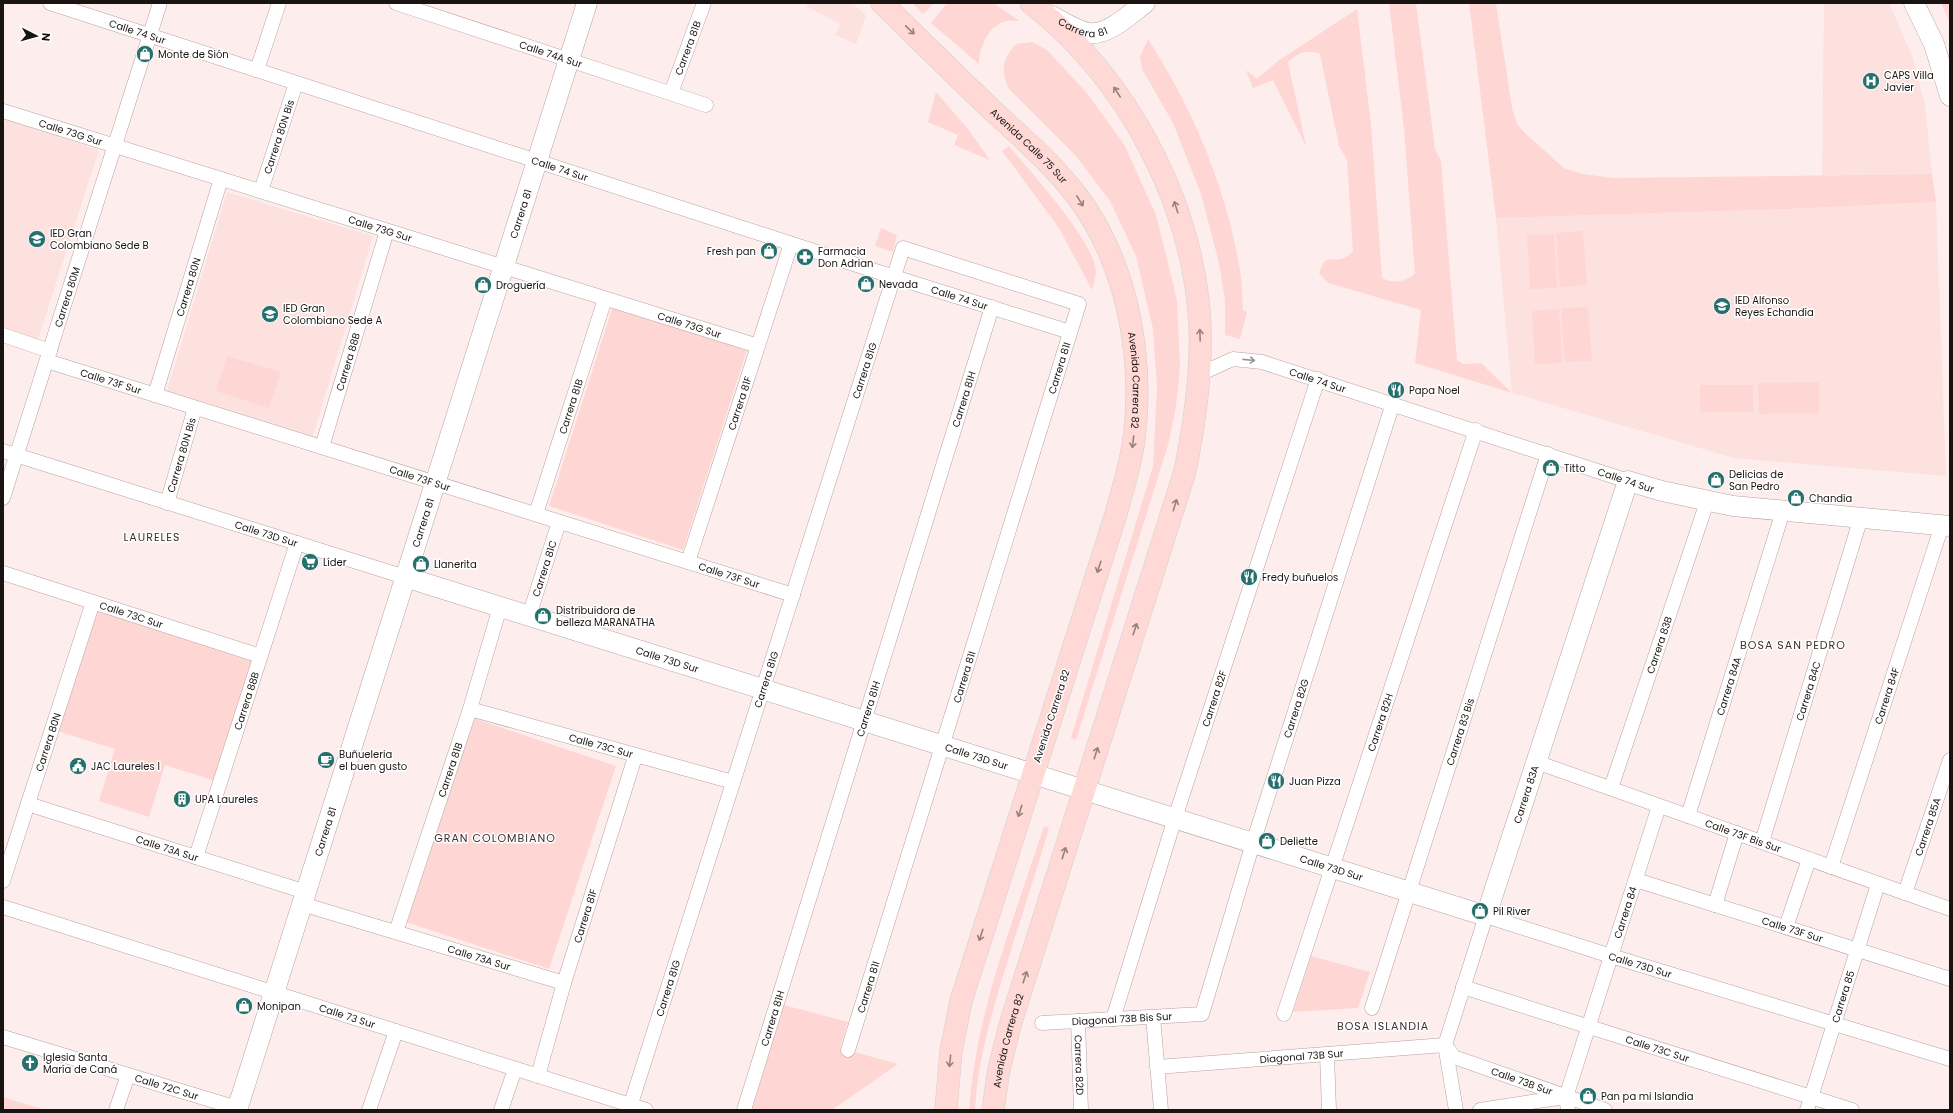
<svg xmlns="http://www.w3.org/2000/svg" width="1953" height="1113" font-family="Poppins,sans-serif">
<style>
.built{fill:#fce1de}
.green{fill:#fed7d4}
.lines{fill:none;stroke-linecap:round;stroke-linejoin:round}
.street-casing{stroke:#b5a3a2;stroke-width:15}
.secondary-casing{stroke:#b5a3a2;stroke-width:21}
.primary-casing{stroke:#d1d0d0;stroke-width:23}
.street{stroke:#fff;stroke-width:14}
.secondary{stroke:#fff;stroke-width:20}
.primary{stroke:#fed9d6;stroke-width:22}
.oneway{stroke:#97807e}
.oneway2{stroke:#989594}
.labels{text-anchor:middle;stroke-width:3;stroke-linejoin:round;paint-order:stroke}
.street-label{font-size:10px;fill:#191312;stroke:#fff}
.poi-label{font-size:10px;fill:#191312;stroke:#fff;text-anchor:start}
.neighbourhood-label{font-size:11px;letter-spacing:1px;fill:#3f302f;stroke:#fff}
</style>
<rect width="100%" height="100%" fill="#fdeeed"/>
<g class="built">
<polygon points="807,3 852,3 866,15 856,44 835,35 840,24 806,6"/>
<polygon points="1824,3 1889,3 1913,58 1925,105 1932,174 1822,175"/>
<polygon points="3,118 99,150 38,339 3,328"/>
<polygon points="227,192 373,236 313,436 167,391"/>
<polygon points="1936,202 1946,476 1734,458 1512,393 1496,218 1789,209"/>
</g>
<g class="green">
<polygon points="912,3 932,3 933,4 923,14"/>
<path d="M947,3H993L1020,21C1013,21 1006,20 1001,23C987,29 979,50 979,64L931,23Z"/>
<path d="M1389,3H1416L1435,149L1441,161L1457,360L1464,364L1481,363L1512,393L1415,363L1421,310L1328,283L1319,273C1326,252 1329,263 1344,258C1347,257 1350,253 1353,252L1347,160L1339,146L1320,54C1308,49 1297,53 1288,62L1306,146L1273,80L1253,88L1246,70L1257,79L1278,61L1357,9L1371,124L1382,278C1394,284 1405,282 1415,274L1404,129Z"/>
<polygon points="1469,3 1496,3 1512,108 1517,124 1527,135 1564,168 1583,174 1614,178 1932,174 1936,202 1789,209 1496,218"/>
<polygon points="1941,3 1950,3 1950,23"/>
<path d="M1148,39C1193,110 1224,182 1239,264C1242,279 1242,295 1243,310L1247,312L1240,339L1225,335V300L1219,263L1201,194L1173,123L1142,69L1140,57Z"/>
<path d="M1032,42L1047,50L1086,92L1124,144L1156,215L1177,300L1180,367L1176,407L1168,445L1076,740L1071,738L1153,466L1157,387L1153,329L1136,256L1110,201L1076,156L1008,88C1001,68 1002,60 1016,44Z"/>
<polygon points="936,92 968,129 990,160 954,145 958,135 928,122"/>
<path d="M1009,146C1028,169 1096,243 1096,272C1096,278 1093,284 1092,290L1059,228L1002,151Z"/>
<polygon points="881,228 897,235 893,252 875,246"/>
<polygon points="1583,231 1587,285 1560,287 1556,233"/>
<polygon points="1554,234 1557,288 1530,289 1527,235"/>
<polygon points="613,306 747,350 683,550 549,506"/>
<polygon points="1588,307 1592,361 1565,362 1561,308"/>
<polygon points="1559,309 1562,363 1535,364 1532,311"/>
<polygon points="227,356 281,372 269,408 216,391"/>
<polygon points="1819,382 1819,413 1759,414 1758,383"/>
<rect x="1700" y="385" width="53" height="27"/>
<polygon points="95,610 252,660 215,781 165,765 149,817 99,801 115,749 57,731"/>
<polygon points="473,718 616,766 549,969 406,922"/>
<path d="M1044,826L1049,828C1037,869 1024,909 1011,950C995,1002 978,1055 975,1110H969C976,1012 1014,919 1044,826Z"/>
<polygon points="1311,956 1370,972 1358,1008 1293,1012"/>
<polygon points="784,1005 848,1022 840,1048 898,1064 832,1110 752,1110"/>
<polygon points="3,1097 45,1110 3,1110"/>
</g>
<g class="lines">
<defs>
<g id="street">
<path id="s1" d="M50,3L894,277L1070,332"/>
<path id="s2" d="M396,3L706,105"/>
<polyline points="257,70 279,3"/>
<path id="s3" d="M671,93L704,3"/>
<path id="s4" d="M3,111L758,346"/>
<path id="s5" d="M261,191L296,83"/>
<polyline points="3,335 50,351"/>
<path id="s6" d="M47,361L793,595"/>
<path id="s7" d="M1200,374L1233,359L1262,362L1628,481"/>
<path id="s8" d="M155,395L221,179"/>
<path id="s9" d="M322,447L387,231"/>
<path id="s10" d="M3,451L405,577"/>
<path id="s11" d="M3,498L160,3"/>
<path id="s12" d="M167,503L195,408"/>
<path id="s13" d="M536,514L605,299"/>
<path id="s14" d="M688,562L791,244"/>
<path id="s15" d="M3,573L260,656"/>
<path id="s16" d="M529,616L559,522"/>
<path id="s17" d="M470,709L733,782"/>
<path id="s18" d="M1536,762L1950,909"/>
<path id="s19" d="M1611,788L1707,502"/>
<path id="s20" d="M28,804L306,892"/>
<path id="s21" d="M1688,816L1783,511"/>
<path id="s22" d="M1762,842L1861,517"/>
<path id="s23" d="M196,857L297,543"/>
<path id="s24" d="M1831,867L1942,525"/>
<path id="s25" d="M1636,880L1950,979"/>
<path id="s26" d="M3,881L93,602"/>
<path id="s27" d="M1905,893L1950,760"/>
<path id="s28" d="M302,904L564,983"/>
<polyline points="1715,905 1737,833"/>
<path id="s29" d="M3,907L646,1110"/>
<polyline points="1786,927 1809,859"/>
<path id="s30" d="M396,932L470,709L500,607"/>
<path id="s31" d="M1463,987L1852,1110"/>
<path id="s32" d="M1372,1008L1548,454"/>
<path id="s33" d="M1284,1014L1476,430"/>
<polyline points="1153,1017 1161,1110"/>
<path id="s34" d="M1113,1019L1175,818L1318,379"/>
<path id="s35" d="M1078,1021L1081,1110"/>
<path id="s36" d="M1042,1023L1202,1014L1253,843L1393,403"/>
<path id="s37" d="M3,1037L237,1108"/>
<path id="s38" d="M1445,1045L1454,1057L1605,1110"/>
<polyline points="1327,1055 1329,1110"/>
<path id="s39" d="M1157,1067L1445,1045"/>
<path id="s40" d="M538,1076L564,983L635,757"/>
<polyline points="116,1110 128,1075"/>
<polyline points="369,1110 396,1031"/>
<polyline points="501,1110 515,1069"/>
<path id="s41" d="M629,1110L903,248L1079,304L848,1050"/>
<path id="s42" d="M744,1110L992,307"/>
<path id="s43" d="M1456,1110L1445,1045L1486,916L1611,956L1950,1059"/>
<polyline points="1480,1110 1564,1097"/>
<path id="s44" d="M1568,1110L1566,1097L1659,806"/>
<path id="s45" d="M1807,1110L1878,884"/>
</g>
<g id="secondary">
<polyline points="1914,3 1934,44 1950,96"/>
<path id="s46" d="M1052,16C1063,22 1075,30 1088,33C1108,36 1130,14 1145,3"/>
<path id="s47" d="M405,577L1486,916L1628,481L1662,491L1733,506L1950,526"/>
<path id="s48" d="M237,1110L587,3"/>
</g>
<g id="primary">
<path id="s49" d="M882,3C918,38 954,74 991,109C1021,137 1053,164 1077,196C1129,265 1145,362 1133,446C1129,469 1122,492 1116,514L961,1001L951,1051L946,1110"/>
<path id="s50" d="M993,1110L999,1069L1010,1025L1185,471C1195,422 1202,374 1200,324C1193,202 1127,78 1031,3"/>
</g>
</defs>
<use href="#street" class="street-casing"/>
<use href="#secondary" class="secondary-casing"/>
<use href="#primary" class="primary-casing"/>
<use href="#street" class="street"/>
<use href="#secondary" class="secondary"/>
<use href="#primary" class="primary"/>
</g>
<defs><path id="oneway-shaft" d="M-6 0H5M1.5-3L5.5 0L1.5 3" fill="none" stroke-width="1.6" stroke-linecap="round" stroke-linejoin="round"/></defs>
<g class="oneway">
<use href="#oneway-shaft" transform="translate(910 30) rotate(44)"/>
<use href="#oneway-shaft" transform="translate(1117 92) rotate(-123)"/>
<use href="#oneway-shaft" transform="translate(1080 201) rotate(58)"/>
<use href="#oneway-shaft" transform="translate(1176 207) rotate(-108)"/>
<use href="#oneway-shaft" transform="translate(1200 335) rotate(-92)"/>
<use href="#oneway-shaft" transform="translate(1133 442) rotate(97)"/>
<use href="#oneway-shaft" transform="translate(1175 505) rotate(-73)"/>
<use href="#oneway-shaft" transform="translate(1099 567) rotate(108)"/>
<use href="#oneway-shaft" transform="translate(1135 629) rotate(-72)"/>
<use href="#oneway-shaft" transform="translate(1096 753) rotate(-72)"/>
<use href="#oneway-shaft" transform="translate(1020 811) rotate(108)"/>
<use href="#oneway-shaft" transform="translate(1064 853) rotate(-72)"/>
<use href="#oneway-shaft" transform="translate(981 935) rotate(108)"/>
<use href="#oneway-shaft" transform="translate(1025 977) rotate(-72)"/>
<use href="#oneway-shaft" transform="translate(950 1061) rotate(96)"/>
</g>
<use class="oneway2" href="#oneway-shaft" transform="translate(1249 360) rotate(6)"/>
<defs>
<symbol id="shop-disc" viewBox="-11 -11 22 22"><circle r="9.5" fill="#25706d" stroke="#fff"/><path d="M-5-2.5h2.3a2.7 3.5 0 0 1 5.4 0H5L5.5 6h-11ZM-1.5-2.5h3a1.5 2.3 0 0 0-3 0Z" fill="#fff"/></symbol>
<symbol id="hospital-disc" viewBox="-11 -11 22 22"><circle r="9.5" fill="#25706d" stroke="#fff"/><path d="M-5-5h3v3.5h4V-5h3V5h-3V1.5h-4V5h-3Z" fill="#fff"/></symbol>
<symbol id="school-disc" viewBox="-11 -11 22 22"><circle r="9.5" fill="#25706d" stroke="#fff"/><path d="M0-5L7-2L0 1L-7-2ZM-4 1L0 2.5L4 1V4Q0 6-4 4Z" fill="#fff"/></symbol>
<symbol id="pharmacy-disc" viewBox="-11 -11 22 22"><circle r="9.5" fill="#25706d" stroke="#fff"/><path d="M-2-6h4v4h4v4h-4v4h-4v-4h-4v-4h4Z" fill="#fff"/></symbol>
<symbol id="restaurant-disc" viewBox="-11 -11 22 22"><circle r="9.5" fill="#25706d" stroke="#fff"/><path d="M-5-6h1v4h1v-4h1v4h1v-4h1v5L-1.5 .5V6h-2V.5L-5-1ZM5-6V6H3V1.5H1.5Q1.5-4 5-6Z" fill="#fff"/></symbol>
<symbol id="supermarket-disc" viewBox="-11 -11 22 22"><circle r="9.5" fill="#25706d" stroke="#fff"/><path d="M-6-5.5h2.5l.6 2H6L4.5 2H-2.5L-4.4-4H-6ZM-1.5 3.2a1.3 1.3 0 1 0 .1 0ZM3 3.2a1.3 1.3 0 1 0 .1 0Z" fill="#fff"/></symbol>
<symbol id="cafe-disc" viewBox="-11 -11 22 22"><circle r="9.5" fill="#25706d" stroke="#fff"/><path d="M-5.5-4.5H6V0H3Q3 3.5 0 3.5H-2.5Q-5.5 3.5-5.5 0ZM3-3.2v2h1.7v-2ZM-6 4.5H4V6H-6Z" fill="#fff"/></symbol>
<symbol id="civic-disc" viewBox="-11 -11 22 22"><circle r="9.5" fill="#25706d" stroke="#fff"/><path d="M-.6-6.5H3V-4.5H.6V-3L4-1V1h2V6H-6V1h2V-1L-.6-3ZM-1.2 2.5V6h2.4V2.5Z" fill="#fff"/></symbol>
<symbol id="building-disc" viewBox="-11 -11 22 22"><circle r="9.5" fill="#25706d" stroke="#fff"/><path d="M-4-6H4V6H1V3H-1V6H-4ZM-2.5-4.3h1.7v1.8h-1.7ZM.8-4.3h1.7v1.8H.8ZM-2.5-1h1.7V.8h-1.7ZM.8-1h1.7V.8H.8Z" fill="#fff"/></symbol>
<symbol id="church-disc" viewBox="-11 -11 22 22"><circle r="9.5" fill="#25706d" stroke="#fff"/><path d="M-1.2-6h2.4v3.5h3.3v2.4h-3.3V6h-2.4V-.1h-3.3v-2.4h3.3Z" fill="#fff"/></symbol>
</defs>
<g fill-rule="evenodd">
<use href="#shop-disc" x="135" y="44" width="20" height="20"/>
<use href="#hospital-disc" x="1861" y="71" width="20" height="20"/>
<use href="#school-disc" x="27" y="229" width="20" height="20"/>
<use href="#shop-disc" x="759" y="241" width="20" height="20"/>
<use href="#pharmacy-disc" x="795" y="247" width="20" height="20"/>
<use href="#shop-disc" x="856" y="274" width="20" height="20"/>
<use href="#shop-disc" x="473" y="275" width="20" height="20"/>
<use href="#school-disc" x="1712" y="296" width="20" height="20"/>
<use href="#school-disc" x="260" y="304" width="20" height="20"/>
<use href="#restaurant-disc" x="1386" y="380" width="20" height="20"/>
<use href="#shop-disc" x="1541" y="458" width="20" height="20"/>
<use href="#shop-disc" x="1706" y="470" width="20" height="20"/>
<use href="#shop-disc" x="1786" y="488" width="20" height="20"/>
<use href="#supermarket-disc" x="300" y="552" width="20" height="20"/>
<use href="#shop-disc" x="411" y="554" width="20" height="20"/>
<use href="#restaurant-disc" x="1239" y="567" width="20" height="20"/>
<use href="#shop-disc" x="533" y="606" width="20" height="20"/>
<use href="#cafe-disc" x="316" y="750" width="20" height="20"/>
<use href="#civic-disc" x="68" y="756" width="20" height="20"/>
<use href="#restaurant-disc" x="1266" y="771" width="20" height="20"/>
<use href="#building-disc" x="172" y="789" width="20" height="20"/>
<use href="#shop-disc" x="1257" y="831" width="20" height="20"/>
<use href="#shop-disc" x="1470" y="901" width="20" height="20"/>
<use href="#shop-disc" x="234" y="996" width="20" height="20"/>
<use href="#church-disc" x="20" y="1053" width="20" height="20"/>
<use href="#shop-disc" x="1578" y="1086" width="20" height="20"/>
</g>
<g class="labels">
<g class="street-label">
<text dy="4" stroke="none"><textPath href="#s46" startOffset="34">Carrera 81</textPath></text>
<text dy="4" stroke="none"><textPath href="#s1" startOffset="92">Calle 74 Sur</textPath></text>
<text dy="4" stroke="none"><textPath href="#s3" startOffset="48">Carrera 81B</textPath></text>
<text dy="4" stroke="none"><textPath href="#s2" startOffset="163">Calle 74A Sur</textPath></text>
<text dy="4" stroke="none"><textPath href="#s4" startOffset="71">Calle 73G Sur</textPath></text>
<text dy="4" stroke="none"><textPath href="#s5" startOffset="57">Carrera 80N Bis</textPath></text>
<text dy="4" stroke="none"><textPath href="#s49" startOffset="205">Avenida Calle 75 Sur</textPath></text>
<text dy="4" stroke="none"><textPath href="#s1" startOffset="536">Calle 74 Sur</textPath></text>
<text dy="4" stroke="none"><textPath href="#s48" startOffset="940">Carrera 81</textPath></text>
<text dy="4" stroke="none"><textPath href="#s4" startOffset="395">Calle 73G Sur</textPath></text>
<text dy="4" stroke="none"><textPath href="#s8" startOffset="113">Carrera 80N</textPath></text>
<text dy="4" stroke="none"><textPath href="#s11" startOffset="211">Carrera 80M</textPath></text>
<text dy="4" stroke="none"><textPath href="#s1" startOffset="956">Calle 74 Sur</textPath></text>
<text dy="4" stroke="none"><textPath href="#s4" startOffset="719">Calle 73G Sur</textPath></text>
<text dy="4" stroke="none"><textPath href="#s9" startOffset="89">Carrera 88B</textPath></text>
<text transform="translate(1059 368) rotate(-73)" y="4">Carrera 81I</text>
<text dy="4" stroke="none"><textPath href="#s41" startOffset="776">Carrera 81G</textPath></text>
<text dy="4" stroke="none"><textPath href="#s7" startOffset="124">Calle 74 Sur</textPath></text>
<text dy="4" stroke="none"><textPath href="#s6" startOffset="67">Calle 73F Sur</textPath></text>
<text dy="4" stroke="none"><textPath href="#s49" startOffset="471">Avenida Carrera 82</textPath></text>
<text dy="4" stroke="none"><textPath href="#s42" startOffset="744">Carrera 81H</textPath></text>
<text dy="4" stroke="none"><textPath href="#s14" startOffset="167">Carrera 81F</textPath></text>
<text dy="4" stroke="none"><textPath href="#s13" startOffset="113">Carrera 81B</textPath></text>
<text dy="4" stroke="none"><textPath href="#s12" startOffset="50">Carrera 80N Bis</textPath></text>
<text dy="4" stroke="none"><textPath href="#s6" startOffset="391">Calle 73F Sur</textPath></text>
<text transform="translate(1626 480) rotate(18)" y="4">Calle 74 Sur</text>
<text dy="4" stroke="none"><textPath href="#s48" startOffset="616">Carrera 81</textPath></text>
<text dy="4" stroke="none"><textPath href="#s10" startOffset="276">Calle 73D Sur</textPath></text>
<text dy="4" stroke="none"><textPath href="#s16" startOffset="50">Carrera 81C</textPath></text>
<text dy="4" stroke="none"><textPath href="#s6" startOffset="715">Calle 73F Sur</textPath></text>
<text dy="4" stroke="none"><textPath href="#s15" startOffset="135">Calle 73C Sur</textPath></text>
<text dy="4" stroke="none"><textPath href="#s19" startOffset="151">Carrera 83B</textPath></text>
<text dy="4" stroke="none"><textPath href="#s47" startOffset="275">Calle 73D Sur</textPath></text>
<text transform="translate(964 677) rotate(-73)" y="4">Carrera 81I</text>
<text dy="4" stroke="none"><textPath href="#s41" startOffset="452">Carrera 81G</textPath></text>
<text dy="4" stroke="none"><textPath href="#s21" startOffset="136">Carrera 84A</textPath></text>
<text dy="4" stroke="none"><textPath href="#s22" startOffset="158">Carrera 84C</textPath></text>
<text dy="4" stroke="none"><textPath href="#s24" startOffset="180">Carrera 84F</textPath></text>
<text dy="4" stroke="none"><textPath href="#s34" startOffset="336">Carrera 82F</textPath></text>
<text dy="4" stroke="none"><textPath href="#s23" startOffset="164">Carrera 88B</textPath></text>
<text dy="4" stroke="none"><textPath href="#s36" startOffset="480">Carrera 82G</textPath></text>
<text dy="4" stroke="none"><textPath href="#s42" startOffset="420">Carrera 81H</textPath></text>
<text transform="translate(1051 716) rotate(-72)" y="4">Avenida Carrera 82</text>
<text dy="4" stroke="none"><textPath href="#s33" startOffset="307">Carrera 82H</textPath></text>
<text dy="4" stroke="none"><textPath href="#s32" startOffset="290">Carrera 83 Bis</textPath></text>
<text dy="4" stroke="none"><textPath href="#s26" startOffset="146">Carrera 80N</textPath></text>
<text dy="4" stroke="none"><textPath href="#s17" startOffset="136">Calle 73C Sur</textPath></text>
<text dy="4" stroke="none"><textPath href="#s47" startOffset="599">Calle 73D Sur</textPath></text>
<text dy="4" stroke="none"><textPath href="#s30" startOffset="171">Carrera 81B</textPath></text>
<text dy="4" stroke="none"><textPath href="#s47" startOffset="1261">Carrera 83A</textPath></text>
<text dy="4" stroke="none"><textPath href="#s27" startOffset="70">Carrera 85A</textPath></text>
<text dy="4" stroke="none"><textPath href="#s48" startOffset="292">Carrera 81</textPath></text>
<text dy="4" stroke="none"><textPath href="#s18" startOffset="220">Calle 73F Bis Sur</textPath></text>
<text dy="4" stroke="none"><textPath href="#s20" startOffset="146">Calle 73A Sur</textPath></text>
<text dy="4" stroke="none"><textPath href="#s47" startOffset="971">Calle 73D Sur</textPath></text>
<text dy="4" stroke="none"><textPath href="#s44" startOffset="207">Carrera 84</textPath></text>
<text dy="4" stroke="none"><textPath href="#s40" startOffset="167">Carrera 81F</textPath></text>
<text dy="4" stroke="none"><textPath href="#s25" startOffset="164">Calle 73F Sur</textPath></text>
<text dy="4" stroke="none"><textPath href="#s28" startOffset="185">Calle 73A Sur</textPath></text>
<text dy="4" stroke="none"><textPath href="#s43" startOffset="363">Calle 73D Sur</textPath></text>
<text transform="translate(868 987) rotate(-73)" y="4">Carrera 81I</text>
<text dy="4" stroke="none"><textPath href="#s41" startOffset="128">Carrera 81G</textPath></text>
<text dy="4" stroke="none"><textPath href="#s45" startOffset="119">Carrera 85</textPath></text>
<text dy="4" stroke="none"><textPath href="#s29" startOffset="361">Calle 73 Sur</textPath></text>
<text dy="4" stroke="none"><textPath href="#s42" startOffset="96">Carrera 81H</textPath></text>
<text dy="4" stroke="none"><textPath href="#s36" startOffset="80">Diagonal 73B Bis Sur</textPath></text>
<text dy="4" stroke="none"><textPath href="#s50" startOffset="71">Avenida Carrera 82</textPath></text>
<text dy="4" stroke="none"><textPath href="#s31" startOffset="204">Calle 73C Sur</textPath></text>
<text dy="4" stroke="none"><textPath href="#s39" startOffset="145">Diagonal 73B Sur</textPath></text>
<text dy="4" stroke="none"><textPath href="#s35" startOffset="44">Carrera 82D</textPath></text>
<text dy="4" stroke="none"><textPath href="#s38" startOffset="87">Calle 73B Sur</textPath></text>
<text dy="4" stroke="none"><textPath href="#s37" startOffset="171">Calle 72C Sur</textPath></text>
</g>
<g class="poi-label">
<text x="158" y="58">Monte de Sión</text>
<text x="1884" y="79">CAPS Villa<tspan x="1884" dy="12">Javier</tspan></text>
<text x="50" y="237">IED Gran<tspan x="50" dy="12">Colombiano Sede B</tspan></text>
<text x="756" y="255" text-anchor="end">Fresh pan</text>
<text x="818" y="255">Farmacia<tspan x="818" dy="12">Don Adrian</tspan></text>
<text x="879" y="288">Nevada</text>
<text x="496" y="289">Droguería</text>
<text x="1735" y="304">IED Alfonso<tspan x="1735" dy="12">Reyes Echandía</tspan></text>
<text x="283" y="312">IED Gran<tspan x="283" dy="12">Colombiano Sede A</tspan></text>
<text x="1409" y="394">Papa Noel</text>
<text x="1564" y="472">Titto</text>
<text x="1729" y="478">Delicias de<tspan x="1729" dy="12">San Pedro</tspan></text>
<text x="1809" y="502">Chandia</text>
<text x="323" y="566">Líder</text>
<text x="434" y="568">Llanerita</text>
<text x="1262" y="581">Fredy buñuelos</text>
<text x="556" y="614">Distribuidora de<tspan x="556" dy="12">belleza MARANATHA</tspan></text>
<text x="339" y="758">Buñueleria<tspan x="339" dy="12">el buen gusto</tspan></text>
<text x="91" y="770">JAC Laureles I</text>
<text x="1289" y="785">Juan Pizza</text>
<text x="195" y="803">UPA Laureles</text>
<text x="1280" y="845">Deliette</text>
<text x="1493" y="915">Pil River</text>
<text x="257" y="1010">Monipan</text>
<text x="43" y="1061">Iglesia Santa<tspan x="43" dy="12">María de Caná</tspan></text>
<text x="1601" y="1100">Pan pa mi Islandia</text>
</g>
<g class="neighbourhood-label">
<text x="152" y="541">LAURELES</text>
<text x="1793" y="649">BOSA SAN PEDRO</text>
<text x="495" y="842">GRAN COLOMBIANO</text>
<text x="1383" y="1030">BOSA ISLANDIA</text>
</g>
</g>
<rect width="1953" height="1113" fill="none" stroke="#191312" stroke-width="8"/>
<g transform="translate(36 36) rotate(96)" stroke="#ffffff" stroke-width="3" paint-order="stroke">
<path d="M0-3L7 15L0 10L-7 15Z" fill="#191312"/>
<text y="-6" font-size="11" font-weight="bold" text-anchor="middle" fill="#191312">N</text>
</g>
</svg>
